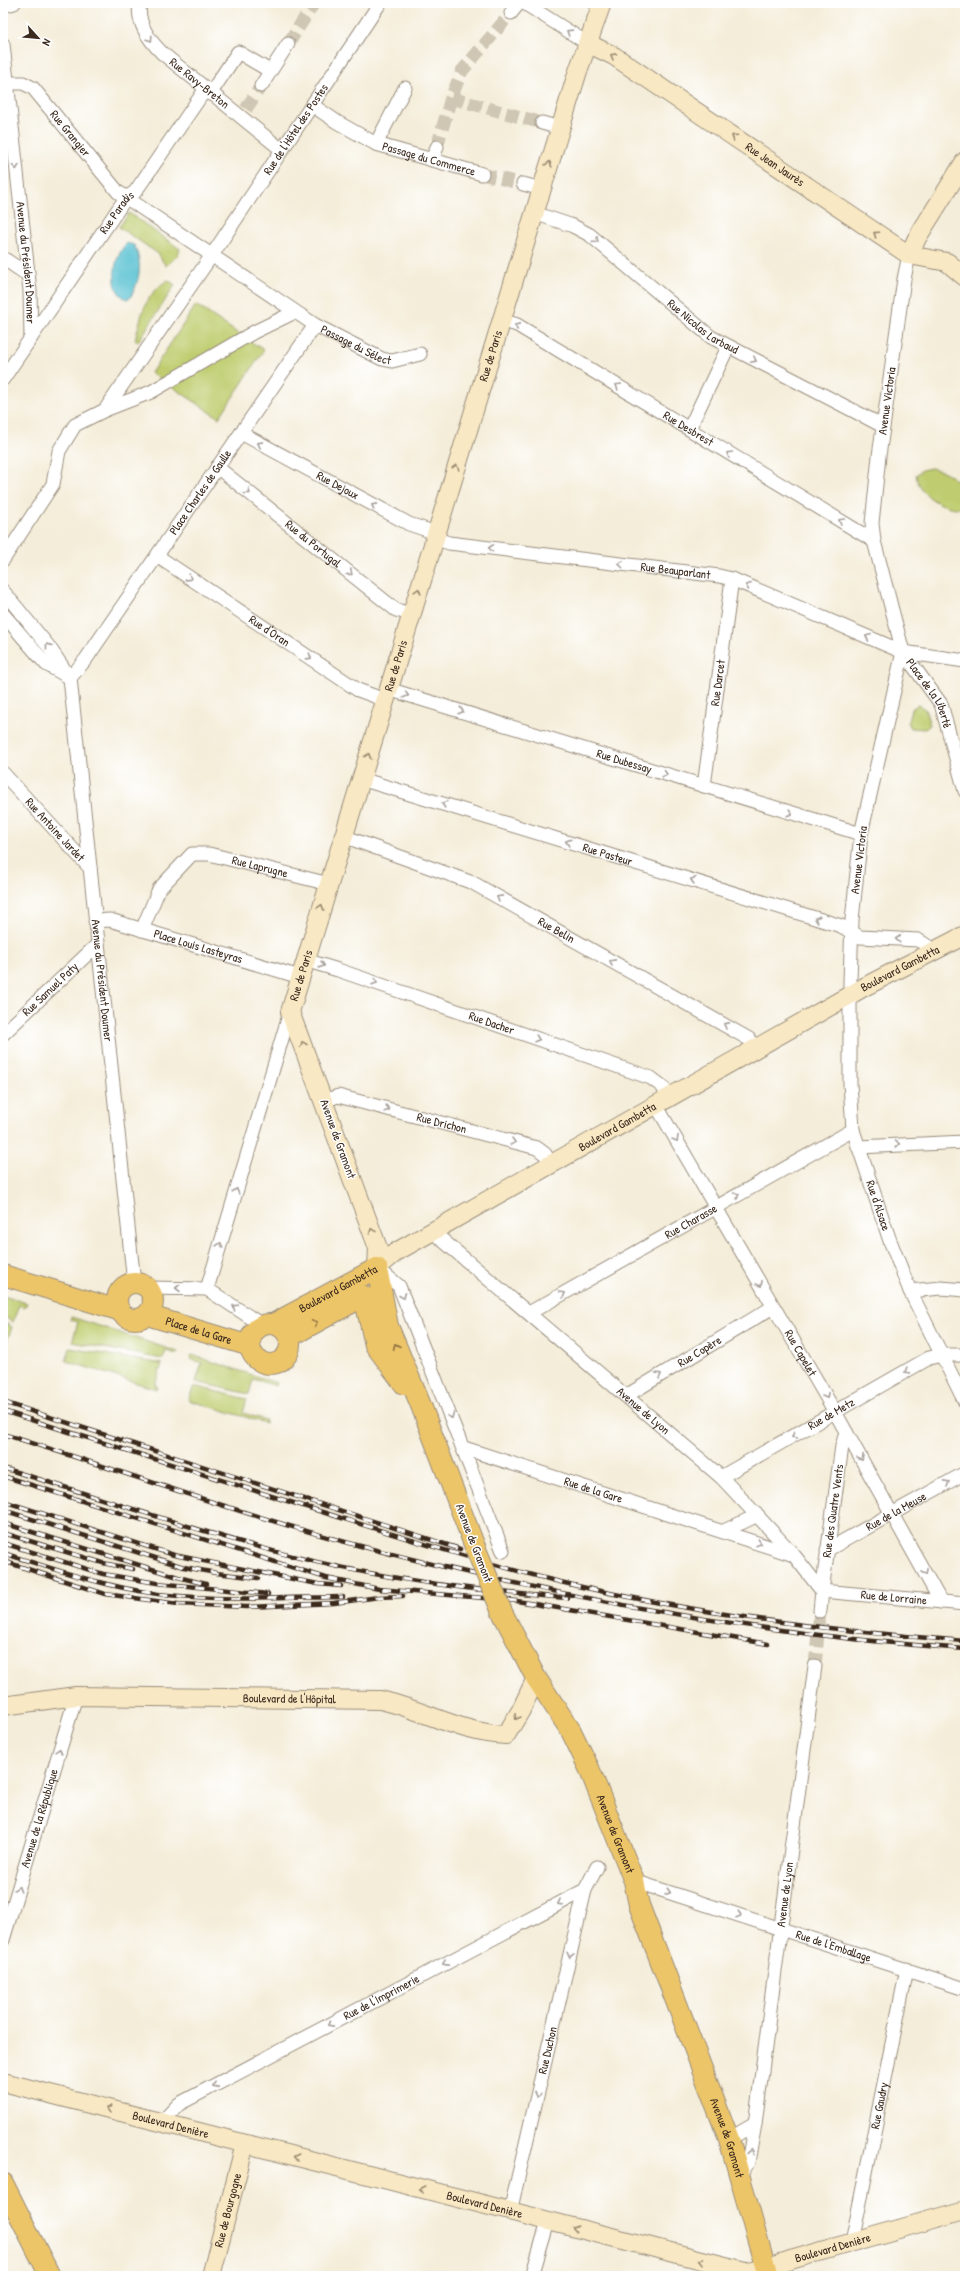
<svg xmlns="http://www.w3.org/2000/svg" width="968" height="2279" font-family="'Patrick Hand',sans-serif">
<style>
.green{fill:#bfcd6f;stroke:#7d7c46}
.water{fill:#55c0d0;stroke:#487577}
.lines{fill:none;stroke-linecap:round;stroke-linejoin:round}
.street-tunnel{stroke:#cfc6b4;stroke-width:13;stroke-dasharray:13 6;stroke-linecap:butt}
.street-casing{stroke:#988c7c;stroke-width:15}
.secondary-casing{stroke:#988c7c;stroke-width:20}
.primary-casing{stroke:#988c7c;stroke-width:22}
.street{stroke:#fff;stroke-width:13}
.secondary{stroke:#f8e8c3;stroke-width:18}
.primary{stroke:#edc569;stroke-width:20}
.rail-casing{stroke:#3b2a1e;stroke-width:4.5}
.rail{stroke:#fff;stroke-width:3;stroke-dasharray:9;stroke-linecap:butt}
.primary-bridge-casing{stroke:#988c7c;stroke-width:22;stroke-linecap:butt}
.primary-bridge{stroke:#edc569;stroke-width:20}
.oneway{stroke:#a79f9a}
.oneway2{stroke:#9a8970}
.oneway3{stroke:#8b7040}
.labels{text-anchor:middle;stroke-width:3;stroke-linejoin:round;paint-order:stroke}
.street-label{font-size:12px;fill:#3b2a1e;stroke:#fff}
</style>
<rect width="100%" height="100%" fill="#fff"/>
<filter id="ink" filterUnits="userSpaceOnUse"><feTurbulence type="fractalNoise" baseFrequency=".025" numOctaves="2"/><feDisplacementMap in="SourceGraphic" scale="8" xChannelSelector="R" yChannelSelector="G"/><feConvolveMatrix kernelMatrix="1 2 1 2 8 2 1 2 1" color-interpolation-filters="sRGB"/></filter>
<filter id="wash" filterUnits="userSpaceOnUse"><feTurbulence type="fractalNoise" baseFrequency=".012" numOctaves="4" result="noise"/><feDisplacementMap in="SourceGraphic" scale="16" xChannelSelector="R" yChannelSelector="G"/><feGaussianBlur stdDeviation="0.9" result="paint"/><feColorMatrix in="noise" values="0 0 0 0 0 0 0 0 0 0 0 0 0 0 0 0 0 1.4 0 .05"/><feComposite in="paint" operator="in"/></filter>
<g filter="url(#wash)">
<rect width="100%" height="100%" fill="#f4edd9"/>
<g class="green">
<polygon points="129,213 180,249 177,256 166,266 157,253 119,227"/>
<path d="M168,280L175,285L138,342L135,340C142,314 144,295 168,280Z"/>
<polygon points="196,305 242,336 165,382 151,373"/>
<polygon points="246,339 264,350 219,418 171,386"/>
<path d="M931,468L945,472L965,486V508C945,510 919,497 916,475L922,470Z"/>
<polygon points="918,705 925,709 930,725 925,729 911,728 908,722 911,709"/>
<polygon points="3,1296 27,1303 25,1307 19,1305 13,1322 3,1316"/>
<polygon points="72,1317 178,1352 177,1354 166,1351 163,1359 72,1342 78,1322 71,1320"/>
<polygon points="3,1322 12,1327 7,1341 3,1340"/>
<polygon points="70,1348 162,1364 155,1385 157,1386 156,1389 66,1361"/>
<polygon points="192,1355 277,1383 276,1386 253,1379 249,1394 196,1382 202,1363 190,1359"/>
<polygon points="194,1386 247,1399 243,1413 266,1420 265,1423 188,1400"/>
</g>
<path class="water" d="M127,243L134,245C143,263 140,281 130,298L127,299C107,292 114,254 127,243Z"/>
</g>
<g filter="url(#ink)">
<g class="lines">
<g class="street-tunnel">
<polyline points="288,44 314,3"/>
<polyline points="451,98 542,123"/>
<polyline points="246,109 261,86"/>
<polyline points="437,147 451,98 462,71 511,13"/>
<polyline points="482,174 523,184"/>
<polyline points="815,1666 820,1611"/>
</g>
<defs>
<g id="street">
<path id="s1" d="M140,3C136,23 149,40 162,53L282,150"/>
<polyline points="524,3 587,43"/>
<polyline points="3,6 14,3"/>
<polyline points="511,13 519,3"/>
<path id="s2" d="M3,44L30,291L31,338"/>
<path id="s3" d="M7,83H23L33,88L118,192L315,325L382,359L392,361L420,354"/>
<polyline points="261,86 288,44"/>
<polyline points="210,94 238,52 270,71"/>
<path id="s4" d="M312,105L337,122L376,144L482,174"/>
<polyline points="542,123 560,128"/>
<polyline points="376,144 405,88"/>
<polyline points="432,160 437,147"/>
<polyline points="523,184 542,189"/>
<path id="s5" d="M534,213L573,226L590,235L711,337L883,426"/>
<path id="s6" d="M909,255L904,279L879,456L872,523L874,541L903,652L941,704L965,791"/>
<polyline points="3,258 28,275"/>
<path id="s7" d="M501,320L517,325L874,541"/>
<path id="s8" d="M3,379L121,205L126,198L135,192L205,90"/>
<polyline points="105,410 151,392 254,332 295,312"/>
<polyline points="689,429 728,347"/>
<path id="s9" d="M241,433L409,524L436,533"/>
<path id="s10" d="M217,467L396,610L411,614"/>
<path id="s11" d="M434,538L449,543L719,576L732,579L903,652L965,661"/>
<path id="s12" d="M157,556L358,690L385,700"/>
<path id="s13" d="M3,560L53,484L59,451L75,425L105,410L212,255L380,3"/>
<path id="s14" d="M3,591L49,647L70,678L134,1283"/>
<polyline points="3,614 46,664 65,675"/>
<path id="s15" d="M903,652L861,834L852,920L850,982V1083L853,1130L889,1238L910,1291L965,1402"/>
<path id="s16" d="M70,678L86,659L315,325"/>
<path id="s17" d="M388,689L861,834"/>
<path id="s18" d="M3,773L90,868"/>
<path id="s19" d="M361,779L841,926L860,937L918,940L934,950"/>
<path id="s20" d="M704,786L732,579"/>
<path id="s21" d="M343,836L473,883L749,1039L756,1048"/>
<path id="s22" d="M95,921L110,920L300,977"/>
<path id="s23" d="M142,930L159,889L192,854H209L329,884"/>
<path id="s24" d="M305,960L338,970L651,1078L663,1087L668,1098"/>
<path id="s25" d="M3,1034L98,944"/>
<path id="s26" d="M324,1101L338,1096L537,1148L545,1154L552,1165"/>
<path id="s27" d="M656,1105L835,1412L941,1602"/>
<polyline points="858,1147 965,1142"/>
<path id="s28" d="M433,1232L721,1477L793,1554L822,1591L820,1611"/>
<polyline points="377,1268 399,1286 503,1551"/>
<polyline points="148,1288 207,1289 262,1325"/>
<polyline points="207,1289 290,1012"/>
<polyline points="910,1291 941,1288 965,1290"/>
<path id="s29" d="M529,1313L853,1130"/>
<path id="s30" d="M626,1396L773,1307"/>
<path id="s31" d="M846,1432L842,1446L822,1591L965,1604"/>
<path id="s32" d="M464,1448L791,1554"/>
<path id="s33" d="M721,1477L929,1358L942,1355H965"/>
<polyline points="724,1531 758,1515"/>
<path id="s34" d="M827,1550L965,1473"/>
<path id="s35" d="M634,1881L965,1989"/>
<path id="s36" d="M3,1940L76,1696"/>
<path id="s37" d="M161,2123L179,2104L585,1890L597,1867"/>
<polyline points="729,2139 755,2124"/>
<path id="s38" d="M740,2178L748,2162L755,2124L815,1666"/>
<path id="s39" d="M510,2212L585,1890"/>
<path id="s40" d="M852,2242L907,1969"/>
<polyline points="532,2276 548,2222"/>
</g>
<g id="secondary">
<path id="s41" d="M587,43L614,56L909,255L947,262L965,277"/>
<polyline points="909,255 917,238 965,161"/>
<path id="s42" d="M377,1268L378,1248L290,1012L577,74L602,3"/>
<path id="s43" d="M377,1268L396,1252L866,986L965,935"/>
<path id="s44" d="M3,1706L76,1696L380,1700C422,1709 463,1734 506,1735L521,1710L536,1678"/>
<path id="s45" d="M3,2082L749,2272L965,2210"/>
<path id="s46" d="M211,2276L245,2144"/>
</g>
<g id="primary">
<polyline points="377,1268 388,1326 422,1408 475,1547"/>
<polyline points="3,1275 118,1310"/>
<circle cx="135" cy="1301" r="18"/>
<polyline points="364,1296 375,1345 404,1384"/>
<path id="s47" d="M147,1315L250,1346"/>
<circle cx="270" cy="1344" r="20"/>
<path id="s48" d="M273,1324L377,1268"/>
<polyline points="289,1337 364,1296"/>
<path id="s49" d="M502,1612L536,1678L571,1731L589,1768L634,1881L639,1905L729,2139L768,2276"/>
<polyline points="3,2183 50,2276"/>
</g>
</defs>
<use href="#street" class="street-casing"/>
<use href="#secondary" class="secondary-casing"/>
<use href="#primary" class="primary-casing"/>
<use href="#street" class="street"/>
<use href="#secondary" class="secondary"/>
<use href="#primary" class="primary"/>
<defs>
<g id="rail">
<polyline points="3,1402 460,1549"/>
<path d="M3,1411C97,1441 190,1470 284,1500C374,1528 464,1558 556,1581C690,1613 828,1631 965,1641"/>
<path d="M3,1434C125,1472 245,1516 368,1548C564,1599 763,1635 965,1649"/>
<path d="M3,1468C99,1497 195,1531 292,1556C382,1579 474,1591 567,1598"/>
<polyline points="3,1476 326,1578 379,1589 517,1601 768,1644"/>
<polyline points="3,1501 174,1555 318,1584 341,1586"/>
<polyline points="3,1510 184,1567 216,1573 258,1578"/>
<polyline points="3,1523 178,1577 206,1584"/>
<polyline points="3,1533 103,1563 133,1569"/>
<polyline points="3,1543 103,1574 157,1583 268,1594"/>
<path d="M3,1553C54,1569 105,1587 158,1594C220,1601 281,1598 343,1597"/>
<polyline points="3,1561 105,1594 178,1604 247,1607 334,1603 379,1597 403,1596"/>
</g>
</defs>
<use href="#rail" class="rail-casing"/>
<use href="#rail" class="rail"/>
<defs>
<polyline id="primary-bridge" points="475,1547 502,1612"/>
</defs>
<use href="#primary-bridge" class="primary-bridge-casing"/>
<use href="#primary-bridge" class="primary-bridge"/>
</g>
<defs><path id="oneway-chevron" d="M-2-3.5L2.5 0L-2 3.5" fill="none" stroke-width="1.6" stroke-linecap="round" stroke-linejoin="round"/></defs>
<g class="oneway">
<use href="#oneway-chevron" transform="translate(569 32) rotate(-148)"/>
<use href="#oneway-chevron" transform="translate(150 39) rotate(56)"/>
<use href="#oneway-chevron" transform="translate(16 167) rotate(84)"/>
<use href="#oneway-chevron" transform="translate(596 240) rotate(40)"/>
<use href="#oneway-chevron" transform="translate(517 326) rotate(-155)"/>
<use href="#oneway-chevron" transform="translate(754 360) rotate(27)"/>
<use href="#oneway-chevron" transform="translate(618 386) rotate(-149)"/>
<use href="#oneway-chevron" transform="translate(260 444) rotate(-152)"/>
<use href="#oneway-chevron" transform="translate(729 454) rotate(-149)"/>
<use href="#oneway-chevron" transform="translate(248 492) rotate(39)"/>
<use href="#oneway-chevron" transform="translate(374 506) rotate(-152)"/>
<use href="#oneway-chevron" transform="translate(841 521) rotate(-149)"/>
<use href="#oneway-chevron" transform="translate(491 548) rotate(-173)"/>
<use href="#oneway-chevron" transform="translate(621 564) rotate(-173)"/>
<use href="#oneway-chevron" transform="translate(350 573) rotate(39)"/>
<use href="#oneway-chevron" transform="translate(189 578) rotate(33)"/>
<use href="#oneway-chevron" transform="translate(748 586) rotate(-157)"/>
<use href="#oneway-chevron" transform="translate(868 637) rotate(-157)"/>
<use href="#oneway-chevron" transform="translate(48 646) rotate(-127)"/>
<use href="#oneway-chevron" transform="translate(309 657) rotate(33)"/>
<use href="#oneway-chevron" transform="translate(406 695) rotate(17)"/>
<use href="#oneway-chevron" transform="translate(461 711) rotate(17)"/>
<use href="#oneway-chevron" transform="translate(665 774) rotate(17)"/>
<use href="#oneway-chevron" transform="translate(444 804) rotate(-163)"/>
<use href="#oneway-chevron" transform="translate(790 813) rotate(17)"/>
<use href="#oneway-chevron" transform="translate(568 842) rotate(-163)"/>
<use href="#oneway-chevron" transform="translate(693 880) rotate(-163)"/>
<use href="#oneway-chevron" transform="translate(499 898) rotate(-151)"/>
<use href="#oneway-chevron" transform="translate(817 919) rotate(-163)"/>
<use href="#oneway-chevron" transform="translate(898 939) rotate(-177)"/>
<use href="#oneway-chevron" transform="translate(612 962) rotate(-151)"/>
<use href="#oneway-chevron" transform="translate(322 965) rotate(16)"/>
<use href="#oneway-chevron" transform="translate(375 982) rotate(19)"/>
<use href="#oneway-chevron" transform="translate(726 1025) rotate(-151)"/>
<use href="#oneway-chevron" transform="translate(537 1039) rotate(19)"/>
<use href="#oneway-chevron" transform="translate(387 1109) rotate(15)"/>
<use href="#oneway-chevron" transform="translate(676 1139) rotate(60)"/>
<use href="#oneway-chevron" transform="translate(513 1142) rotate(15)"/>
<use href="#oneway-chevron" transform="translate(897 1144) rotate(-2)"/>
<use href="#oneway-chevron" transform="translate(236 1191) rotate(-73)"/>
<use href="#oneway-chevron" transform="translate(737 1195) rotate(-30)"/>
<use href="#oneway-chevron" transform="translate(220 1245) rotate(-74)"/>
<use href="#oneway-chevron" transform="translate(760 1284) rotate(60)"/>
<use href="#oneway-chevron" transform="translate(178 1288) rotate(-180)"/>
<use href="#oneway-chevron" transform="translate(563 1294) rotate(-30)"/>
<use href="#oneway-chevron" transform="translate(403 1296) rotate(68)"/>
<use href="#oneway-chevron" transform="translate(235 1307) rotate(-146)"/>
<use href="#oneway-chevron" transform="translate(907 1371) rotate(150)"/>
<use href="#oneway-chevron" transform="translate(659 1375) rotate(-31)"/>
<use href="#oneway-chevron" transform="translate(826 1396) rotate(60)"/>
<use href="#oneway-chevron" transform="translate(451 1416) rotate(68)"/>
<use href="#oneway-chevron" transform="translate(794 1436) rotate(150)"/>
<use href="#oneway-chevron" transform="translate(861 1458) rotate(61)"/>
<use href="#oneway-chevron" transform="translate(947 1483) rotate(-29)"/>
<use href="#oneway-chevron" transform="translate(759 1543) rotate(19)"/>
<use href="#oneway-chevron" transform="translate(925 1572) rotate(61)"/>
<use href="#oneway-chevron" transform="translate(59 1751) rotate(-73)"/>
<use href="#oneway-chevron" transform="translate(18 1889) rotate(-73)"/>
<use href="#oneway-chevron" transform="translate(668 1892) rotate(18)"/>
<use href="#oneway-chevron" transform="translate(560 1903) rotate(152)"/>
<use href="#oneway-chevron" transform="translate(739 1915) rotate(18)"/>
<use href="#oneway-chevron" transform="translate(570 1955) rotate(103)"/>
<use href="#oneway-chevron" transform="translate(445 1963) rotate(152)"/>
<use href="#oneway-chevron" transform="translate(330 2024) rotate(152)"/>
<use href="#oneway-chevron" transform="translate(215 2085) rotate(152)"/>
<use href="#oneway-chevron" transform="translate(537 2095) rotate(103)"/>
<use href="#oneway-chevron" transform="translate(750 2152) rotate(-80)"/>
</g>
<g class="oneway2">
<use href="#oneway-chevron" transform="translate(613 56) rotate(-151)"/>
<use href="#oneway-chevron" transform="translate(734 137) rotate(-146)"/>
<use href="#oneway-chevron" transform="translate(549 164) rotate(-73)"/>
<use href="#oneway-chevron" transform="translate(876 234) rotate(-146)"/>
<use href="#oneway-chevron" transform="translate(456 467) rotate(-73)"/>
<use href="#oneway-chevron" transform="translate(418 591) rotate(-73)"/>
<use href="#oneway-chevron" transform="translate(368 756) rotate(-73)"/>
<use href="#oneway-chevron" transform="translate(321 907) rotate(-73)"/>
<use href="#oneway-chevron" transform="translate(303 1044) rotate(-112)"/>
<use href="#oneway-chevron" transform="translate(372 1231) rotate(-110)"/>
<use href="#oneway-chevron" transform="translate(517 1717) rotate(121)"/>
<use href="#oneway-chevron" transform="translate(109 2109) rotate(-166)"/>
<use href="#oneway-chevron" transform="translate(296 2157) rotate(-166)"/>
<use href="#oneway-chevron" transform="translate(422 2189) rotate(-166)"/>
<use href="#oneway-chevron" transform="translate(575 2229) rotate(-166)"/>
<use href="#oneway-chevron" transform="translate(701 2261) rotate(-166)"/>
</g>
<g class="oneway3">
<use href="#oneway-chevron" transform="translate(315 1323) rotate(-28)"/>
<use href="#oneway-chevron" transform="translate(396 1346) rotate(-113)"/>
</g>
</g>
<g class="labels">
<g class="street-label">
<text dy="4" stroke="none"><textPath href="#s1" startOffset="105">Rue Ravy-Breton</textPath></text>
<text dy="4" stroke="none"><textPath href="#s13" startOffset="528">Rue de l'Hôtel des Postes</textPath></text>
<text dy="4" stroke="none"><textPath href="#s3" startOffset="86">Rue Grangier</textPath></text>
<text dy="4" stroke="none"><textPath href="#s4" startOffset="130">Passage du Commerce</textPath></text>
<text dy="4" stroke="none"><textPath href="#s41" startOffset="224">Rue Jean Jaurès</textPath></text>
<text dy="4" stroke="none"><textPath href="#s8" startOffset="202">Rue Paradis</textPath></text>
<text dy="4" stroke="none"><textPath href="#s2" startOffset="220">Avenue du Président Doumer</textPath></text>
<text dy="4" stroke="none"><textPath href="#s5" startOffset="206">Rue Nicolas Larbaud</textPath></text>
<text dy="4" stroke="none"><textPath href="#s3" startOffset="445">Passage du Sélect</textPath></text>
<text dy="4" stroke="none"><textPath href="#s42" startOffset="958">Rue de Paris</textPath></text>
<text transform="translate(887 401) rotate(-82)" y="4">Avenue Victoria</text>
<text dy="4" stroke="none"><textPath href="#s7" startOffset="217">Rue Desbrest</textPath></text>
<text dy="4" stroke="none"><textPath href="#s9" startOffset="110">Rue Dejoux</textPath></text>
<text dy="4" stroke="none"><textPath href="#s16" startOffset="227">Place Charles de Gaulle</textPath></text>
<text dy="4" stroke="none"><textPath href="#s10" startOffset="123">Rue du Portugal</textPath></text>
<text dy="4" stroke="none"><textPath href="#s11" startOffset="244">Rue Beauparlant</textPath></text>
<text dy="4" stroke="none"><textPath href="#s12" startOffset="135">Rue d'Oran</textPath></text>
<text dy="4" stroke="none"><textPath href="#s42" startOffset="634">Rue de Paris</textPath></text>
<text dy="4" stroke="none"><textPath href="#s20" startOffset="104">Rue Darcet</textPath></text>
<text dy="4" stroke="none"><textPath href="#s6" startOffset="453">Place de la Liberté</textPath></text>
<text dy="4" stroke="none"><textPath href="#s17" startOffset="247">Rue Dubessay</textPath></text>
<text dy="4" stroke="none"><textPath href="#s18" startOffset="77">Rue Antoine Jardet</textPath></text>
<text dy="4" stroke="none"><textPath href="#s19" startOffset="258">Rue Pasteur</textPath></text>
<text transform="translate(859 860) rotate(-83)" y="4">Avenue Victoria</text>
<text dy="4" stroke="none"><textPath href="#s23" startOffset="162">Rue Laprugne</textPath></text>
<text dy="4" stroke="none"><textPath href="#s21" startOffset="234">Rue Belin</textPath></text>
<text dy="4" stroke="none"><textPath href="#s22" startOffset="107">Place Louis Lasteyras</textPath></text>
<text dy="4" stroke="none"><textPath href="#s43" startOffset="603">Boulevard Gambetta</textPath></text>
<text dy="4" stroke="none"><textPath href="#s42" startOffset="310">Rue de Paris</textPath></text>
<text dy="4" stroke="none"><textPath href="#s14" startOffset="414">Avenue du Président Doumer</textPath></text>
<text dy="4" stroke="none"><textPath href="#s25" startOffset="65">Rue Samuel Paty</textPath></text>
<text dy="4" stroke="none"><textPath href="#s24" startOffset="197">Rue Dacher</textPath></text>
<text dy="4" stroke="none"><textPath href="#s26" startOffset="122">Rue Drichon</textPath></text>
<text dy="4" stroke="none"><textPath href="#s43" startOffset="279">Boulevard Gambetta</textPath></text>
<text transform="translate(338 1139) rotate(70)" y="4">Avenue de Gramont</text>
<text dy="4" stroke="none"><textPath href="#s15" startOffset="563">Rue d'Alsace</textPath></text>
<text dy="4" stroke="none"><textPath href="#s29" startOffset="186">Rue Charasse</textPath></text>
<text dy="4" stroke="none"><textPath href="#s48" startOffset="74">Boulevard Gambetta</textPath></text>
<text dy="4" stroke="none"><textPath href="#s47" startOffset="54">Place de la Gare</textPath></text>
<text dy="4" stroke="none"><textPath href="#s30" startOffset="86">Rue Copère</textPath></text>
<text dy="4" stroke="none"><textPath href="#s27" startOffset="287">Rue Capelet</textPath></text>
<text dy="4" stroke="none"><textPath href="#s28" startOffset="276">Avenue de Lyon</textPath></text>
<text dy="4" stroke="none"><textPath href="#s33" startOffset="127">Rue de Metz</textPath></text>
<text dy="4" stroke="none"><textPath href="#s32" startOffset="136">Rue de la Gare</textPath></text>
<text transform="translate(833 1511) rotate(-82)" y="4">Rue des Quatre Vents</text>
<text dy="4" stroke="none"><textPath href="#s34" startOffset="79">Rue de la Meuse</textPath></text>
<text transform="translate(474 1543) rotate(69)" y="4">Avenue de Gramont</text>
<text dy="4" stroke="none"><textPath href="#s31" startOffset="233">Rue de Lorraine</textPath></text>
<text dy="4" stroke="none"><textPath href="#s44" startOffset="287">Boulevard de l'Hôpital</textPath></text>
<text dy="4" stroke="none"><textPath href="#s36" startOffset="127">Avenue de la République</textPath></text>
<text dy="4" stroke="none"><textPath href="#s49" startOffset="250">Avenue de Gramont</textPath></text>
<text dy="4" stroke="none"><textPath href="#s38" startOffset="288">Avenue de Lyon</textPath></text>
<text dy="4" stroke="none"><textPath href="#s35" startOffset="210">Rue de l'Emballage</textPath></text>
<text dy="4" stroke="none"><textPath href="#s37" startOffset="255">Rue de l'Imprimerie</textPath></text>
<text dy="4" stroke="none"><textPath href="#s39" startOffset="166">Rue Duchon</textPath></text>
<text dy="4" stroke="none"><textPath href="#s40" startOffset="139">Rue Gaudry</textPath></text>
<text dy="4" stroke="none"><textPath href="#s45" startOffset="173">Boulevard Denière</textPath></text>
<text dy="4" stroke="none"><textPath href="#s49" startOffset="574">Avenue de Gramont</textPath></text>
<text dy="4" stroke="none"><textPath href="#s45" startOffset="497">Boulevard Denière</textPath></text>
<text dy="4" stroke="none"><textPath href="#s46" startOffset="68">Rue de Bourgogne</textPath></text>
<text dy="4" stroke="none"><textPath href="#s45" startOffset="857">Boulevard Denière</textPath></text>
</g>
</g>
<rect width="968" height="2279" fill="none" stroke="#fff" stroke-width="16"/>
<g transform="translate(38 38) rotate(117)" stroke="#ffffff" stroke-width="3" paint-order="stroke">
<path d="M0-3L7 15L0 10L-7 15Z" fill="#3b2a1e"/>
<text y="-6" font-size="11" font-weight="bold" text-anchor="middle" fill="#3b2a1e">N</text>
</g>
</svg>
